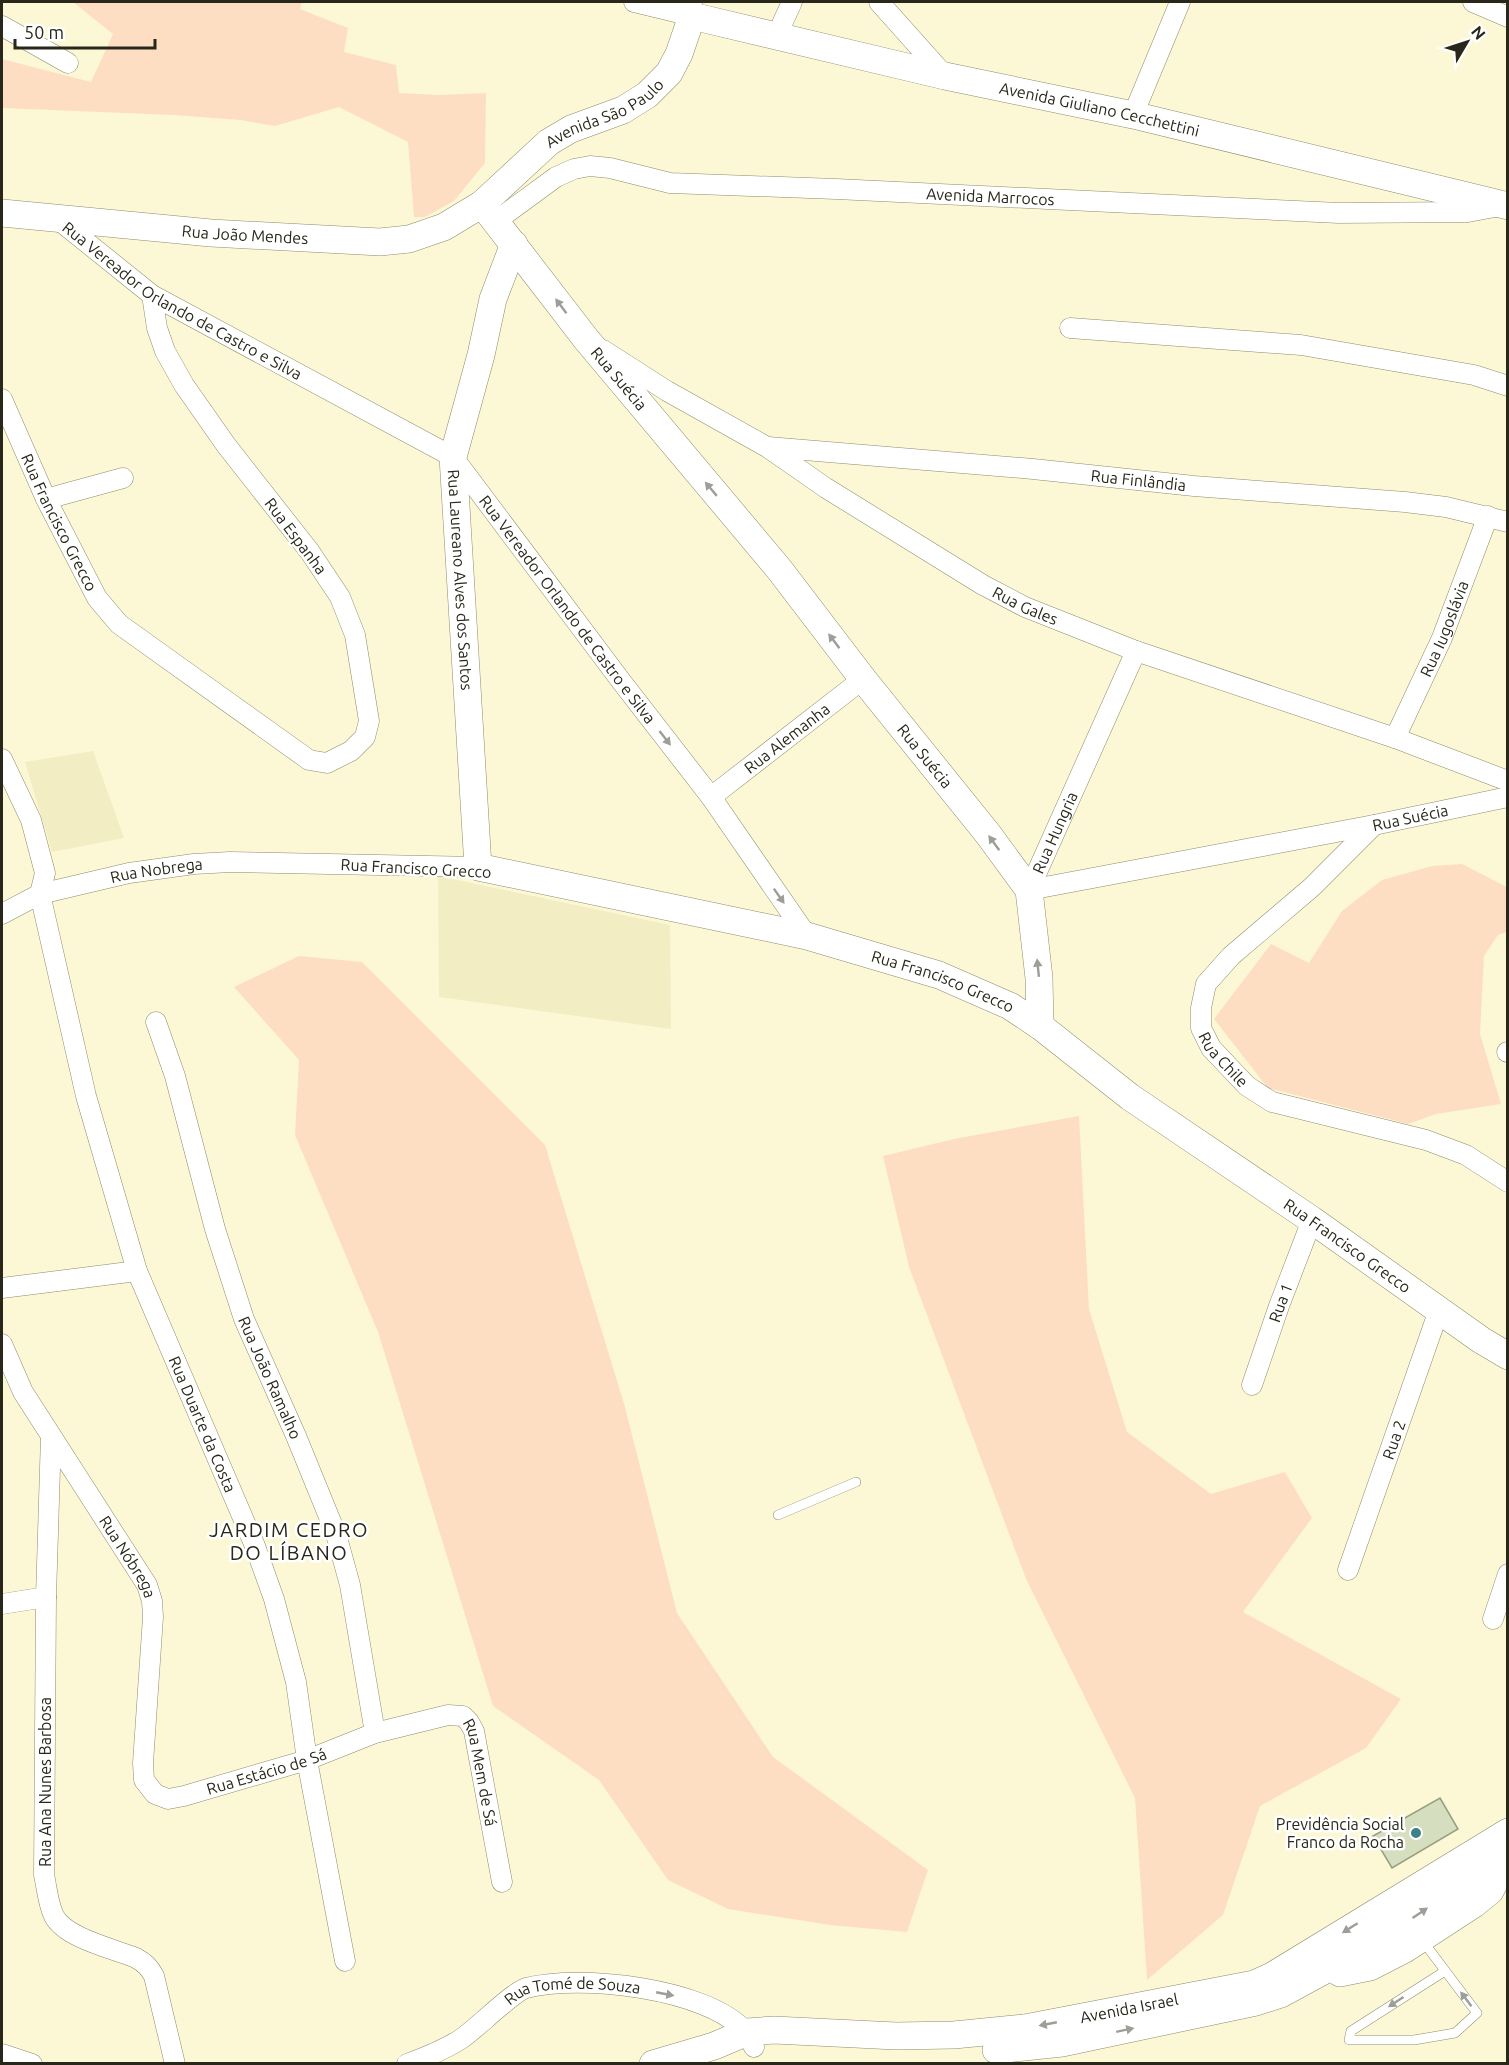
<svg xmlns="http://www.w3.org/2000/svg" width="1509" height="2065" font-family="Ubuntu,sans-serif">
<style>
.built{fill:#f3edc3}
.green{fill:#fedec3}
.building{fill:#d5debe;stroke:#969f80;stroke-width:1.5}
.lines{fill:none;stroke-linecap:round;stroke-linejoin:round}
.lane-casing{stroke:#8f8b6b;stroke-width:10}
.street-casing{stroke:#8f8b6b;stroke-width:21}
.secondary-casing{stroke:#8f8b6b;stroke-width:28}
.lane{stroke:#fff;stroke-width:9}
.street{stroke:#fff;stroke-width:20}
.secondary{stroke:#fff;stroke-width:27}
.oneway{fill:#9e9e98}
.poi-dot{fill:#3b8387;stroke:#fff;stroke-width:2}
.labels{text-anchor:middle;stroke-width:5;stroke-linejoin:round;paint-order:stroke}
.street-label{font-size:16px;fill:#28271a;stroke:#fff}
.poi-label{font-size:16px;fill:#28271a;stroke:#fff;text-anchor:end}
.quarter-label{font-size:20px;letter-spacing:1.5px;fill:#28271a;stroke:#fff}
</style>
<rect width="100%" height="100%" fill="#fcf8d6"/>
<g class="built">
<polygon points="93,751 124,838 52,852 25,762"/>
<polygon points="438,876 670,925 671,1029 439,997"/>
</g>
<g class="green">
<polygon points="73,2 302,2 300,9 348,28 344,52 396,65 399,93 439,95 486,93 485,163 454,201 425,217 414,217 408,142 339,107 275,126 240,120 173,115 2,108 2,59 91,82 113,34"/>
<polygon points="1462,864 1507,887 1507,932 1498,935 1484,956 1480,1034 1501,1104 1436,1114 1408,1124 1268,1088 1214,1019 1271,944 1309,963 1342,911 1382,880 1432,866"/>
<polygon points="299,956 362,962 545,1145 625,1407 677,1613 773,1757 928,1870 907,1932 830,1925 728,1909 668,1880 599,1780 493,1706 378,1332 295,1135 299,1060 234,987"/>
<polygon points="1079,1116 1089,1309 1127,1432 1211,1494 1285,1472 1312,1518 1243,1612 1401,1699 1366,1748 1260,1806 1223,1915 1147,1980 1135,1798 1026,1579 909,1267 883,1156 954,1139"/>
</g>
<polygon class="building" points="1440,1798 1458,1829 1392,1868 1373,1836"/>
<g class="lines">
<defs>
<g id="lane">
<polyline points="778,1515 856,1482"/>
<polyline points="1422,1940 1477,2013 1455,2033 1414,2040 1349,2040 1351,2031 1445,1971"/>
</g>
<g id="street">
<polyline points="634,2 692,16"/>
<polyline points="879,2 945,76"/>
<polyline points="1473,2 1508,17"/>
<polyline points="2,26 68,63"/>
<polyline points="776,37 792,2"/>
<polyline points="1133,115 1180,2"/>
<path id="s1" d="M55,217L152,295L453,457L621,681L711,797L807,936"/>
<path id="s2" d="M496,221L556,177L574,169L590,166L610,168L670,183L836,189L1339,213L1468,212L1500,206"/>
<polyline points="1070,328 1301,345 1474,375 1508,386"/>
<path id="s3" d="M603,350L667,391L767,447L826,488L983,585L1025,607L1136,651L1395,738L1508,781"/>
<path id="s4" d="M2,399L46,499L97,598L119,624L309,760L327,763L351,751L365,737L369,721L355,635L340,597L310,552L226,445L184,385L165,351L157,328L152,295"/>
<path id="s5" d="M768,447L1033,469L1194,486L1405,502L1446,507L1508,522"/>
<polyline points="46,499 123,478"/>
<path id="s6" d="M1395,738L1442,638L1488,516"/>
<path id="s7" d="M2,759L31,820L45,873L40,894L86,1096L137,1271L255,1546L274,1599L296,1682L307,1760L345,1961"/>
<path id="s8" d="M711,797L863,679"/>
<path id="s9" d="M1374,825L1312,887L1231,956L1206,984L1201,1008V1028L1211,1048L1247,1086L1272,1102L1426,1140L1466,1155L1508,1182"/>
<path id="s10" d="M1029,890L1374,825L1508,797"/>
<path id="s11" d="M1029,890L1136,651"/>
<path id="s12" d="M2,914L40,894L129,873L194,864L230,862L478,867"/>
<path id="s13" d="M156,1022L175,1076L215,1229L244,1319L296,1436L336,1534L350,1585L375,1733"/>
<polyline points="1507,1052 1508,1052"/>
<polyline points="2,1288 137,1271"/>
<path id="s14" d="M2,1344L23,1392L147,1585L152,1601L153,1617L143,1763L144,1780L155,1794L168,1799L184,1796L307,1760L375,1733L448,1715L463,1716L469,1722L474,1731L502,1882"/>
<path id="s15" d="M1252,1385L1279,1306L1312,1220"/>
<path d="M51,1436L46,1597L44,1875C47,1888 48,1904 54,1916C65,1938 114,1949 136,1958C145,1963 149,1967 154,1976L175,2064"/>
<path id="s16" d="M1348,1570L1439,1310"/>
<polyline points="2,1604 46,1597"/>
<polyline points="1493,1619 1508,1574"/>
<polyline points="2,2054 32,2064"/>
<path id="s17" d="M407,2064C426,2057 444,2050 461,2039C476,2029 513,1992 526,1988C581,1974 706,1988 745,2031C749,2035 751,2042 754,2047"/>
</g>
<g id="secondary">
<path id="s18" d="M692,16L945,76L1133,115L1508,206"/>
<path id="s19" d="M482,204L586,339L779,569L863,679L988,834L1029,890L1039,978L1040,1026"/>
<path id="s20" d="M2,213L211,233L380,242L409,239L444,227L482,204L549,142L571,129L623,110L647,95L669,73L679,54L692,16L687,2"/>
<path id="s21" d="M514,244L493,299L481,355L453,457L478,867L807,936L939,975L1010,1006L1040,1026L1130,1097L1312,1220L1481,1340L1508,1356"/>
<polyline points="1340,1973 1370,1967 1405,1949 1474,1904 1490,1891 1508,1858"/>
<polyline points="996,2050 1062,2043 1256,2002 1281,1994 1371,1945 1508,1856"/>
<path id="s22" d="M653,2064L714,2046L747,2032L774,2030L896,2036L954,2035L1025,2028L1254,1984L1272,1976L1508,1832"/>
</g>
</defs>
<use href="#lane" class="lane-casing"/>
<use href="#street" class="street-casing"/>
<use href="#secondary" class="secondary-casing"/>
<use href="#lane" class="lane"/>
<use href="#street" class="street"/>
<use href="#secondary" class="secondary"/>
</g>
<defs><path id="oneway-solid" d="M-6-.8H1V-3.2L6.5 0L1 3.2V.8H-6Z" transform="scale(1.5)"/></defs>
<g class="oneway">
<use href="#oneway-solid" transform="translate(561 306) rotate(-127)"/>
<use href="#oneway-solid" transform="translate(711 489) rotate(-130)"/>
<use href="#oneway-solid" transform="translate(834 641) rotate(-127)"/>
<use href="#oneway-solid" transform="translate(665 738) rotate(52)"/>
<use href="#oneway-solid" transform="translate(994 843) rotate(-126)"/>
<use href="#oneway-solid" transform="translate(779 896) rotate(55)"/>
<use href="#oneway-solid" transform="translate(1038 968) rotate(-96)"/>
<use href="#oneway-solid" transform="translate(1420 1913) rotate(-34)"/>
<use href="#oneway-solid" transform="translate(1350 1928) rotate(148)"/>
<use href="#oneway-solid" transform="translate(665 1994) rotate(11)"/>
<use href="#oneway-solid" transform="translate(1466 1999) rotate(-127)"/>
<use href="#oneway-solid" transform="translate(1396 2002) rotate(147)"/>
<use href="#oneway-solid" transform="translate(1048 2024) rotate(169)"/>
<use href="#oneway-solid" transform="translate(1125 2030) rotate(-12)"/>
</g>
<circle class="poi-dot" cx="1416" cy="1833" r="6"/>
<g class="labels">
<g class="street-label">
<text dy="6" stroke="none"><textPath href="#s18" startOffset="418">Avenida Giuliano Cecchettini</textPath></text>
<text dy="6" stroke="none"><textPath href="#s20" startOffset="644">Avenida São Paulo</textPath></text>
<text dy="6" stroke="none"><textPath href="#s2" startOffset="513">Avenida Marrocos</textPath></text>
<text dy="6" stroke="none"><textPath href="#s20" startOffset="244">Rua João Mendes</textPath></text>
<text dy="6" stroke="none"><textPath href="#s1" startOffset="153">Rua Vereador Orlando de Castro e Silva</textPath></text>
<text dy="6" stroke="none"><textPath href="#s19" startOffset="222">Rua Suécia</textPath></text>
<text dy="6" stroke="none"><textPath href="#s5" startOffset="372">Rua Finlândia</textPath></text>
<text dy="6" stroke="none"><textPath href="#s4" startOffset="136">Rua Francisco Grecco</textPath></text>
<text transform="translate(296 536) rotate(53)" y="6">Rua Espanha</text>
<text dy="6" stroke="none"><textPath href="#s21" startOffset="345">Rua Laureano Alves dos Santos</textPath></text>
<text dy="6" stroke="none"><textPath href="#s3" startOffset="494">Rua Gales</textPath></text>
<text dy="6" stroke="none"><textPath href="#s1" startOffset="657">Rua Vereador Orlando de Castro e Silva</textPath></text>
<text dy="6" stroke="none"><textPath href="#s6" startOffset="120">Rua Iugoslávia</textPath></text>
<text dy="6" stroke="none"><textPath href="#s8" startOffset="96">Rua Alemanha</textPath></text>
<text dy="6" stroke="none"><textPath href="#s19" startOffset="708">Rua Suécia</textPath></text>
<text dy="6" stroke="none"><textPath href="#s10" startOffset="388">Rua Suécia</textPath></text>
<text dy="6" stroke="none"><textPath href="#s11" startOffset="63">Rua Hungria</textPath></text>
<text transform="translate(416 868) rotate(3)" y="6">Rua Francisco Grecco</text>
<text dy="6" stroke="none"><textPath href="#s12" startOffset="162">Rua Nobrega</textPath></text>
<text dy="6" stroke="none"><textPath href="#s21" startOffset="1112">Rua Francisco Grecco</textPath></text>
<text dy="6" stroke="none"><textPath href="#s9" startOffset="315">Rua Chile</textPath></text>
<text dy="6" stroke="none"><textPath href="#s21" startOffset="1598">Rua Francisco Grecco</textPath></text>
<text dy="6" stroke="none"><textPath href="#s15" startOffset="87">Rua 1</textPath></text>
<text dy="6" stroke="none"><textPath href="#s13" startOffset="374">Rua João Ramalho</textPath></text>
<text dy="6" stroke="none"><textPath href="#s7" startOffset="700">Rua Duarte da Costa</textPath></text>
<text dy="6" stroke="none"><textPath href="#s16" startOffset="138">Rua 2</textPath></text>
<text dy="6" stroke="none"><textPath href="#s14" startOffset="248">Rua Nóbrega</textPath></text>
<text dy="6" stroke="none"><textPath href="#s14" startOffset="612">Rua Estácio de Sá</textPath></text>
<text dy="6" stroke="none"><textPath href="#s14" startOffset="878">Rua Mem de Sá</textPath></text>
<text transform="translate(45 1782) rotate(-90)" y="6">Rua Ana Nunes Barbosa</text>
<text dy="6" stroke="none"><textPath href="#s17" startOffset="188">Rua Tomé de Souza</textPath></text>
<text dy="6" stroke="none"><textPath href="#s22" startOffset="484">Avenida Israel</textPath></text>
</g>
<g class="poi-label">
<text x="1404" y="1830">Previdência Social<tspan x="1404" dy="18">Franco da Rocha</tspan></text>
</g>
<g class="quarter-label">
<text x="289" y="1537">JARDIM CEDRO<tspan x="289" dy="23">DO LÍBANO</tspan></text>
</g>
</g>
<rect width="1509" height="2065" fill="none" stroke="#28271a" stroke-width="6"/>
<g transform="translate(1467 42) rotate(51)" stroke="#ffffff" stroke-width="4.5" paint-order="stroke">
<path d="M0-4.5L10 22L0 15L-10 22Z" fill="#28271a"/>
<text y="-9" font-size="16" font-weight="bold" text-anchor="middle" fill="#28271a">N</text>
</g>
<path d="M15 39v9h140v-9" fill="none" stroke="#28271a" stroke-width="3"/>
<text x="24" y="39" font-size="18" fill="#28271a" stroke="#ffffff" stroke-width="4.5" paint-order="stroke">50 m</text>
</svg>
